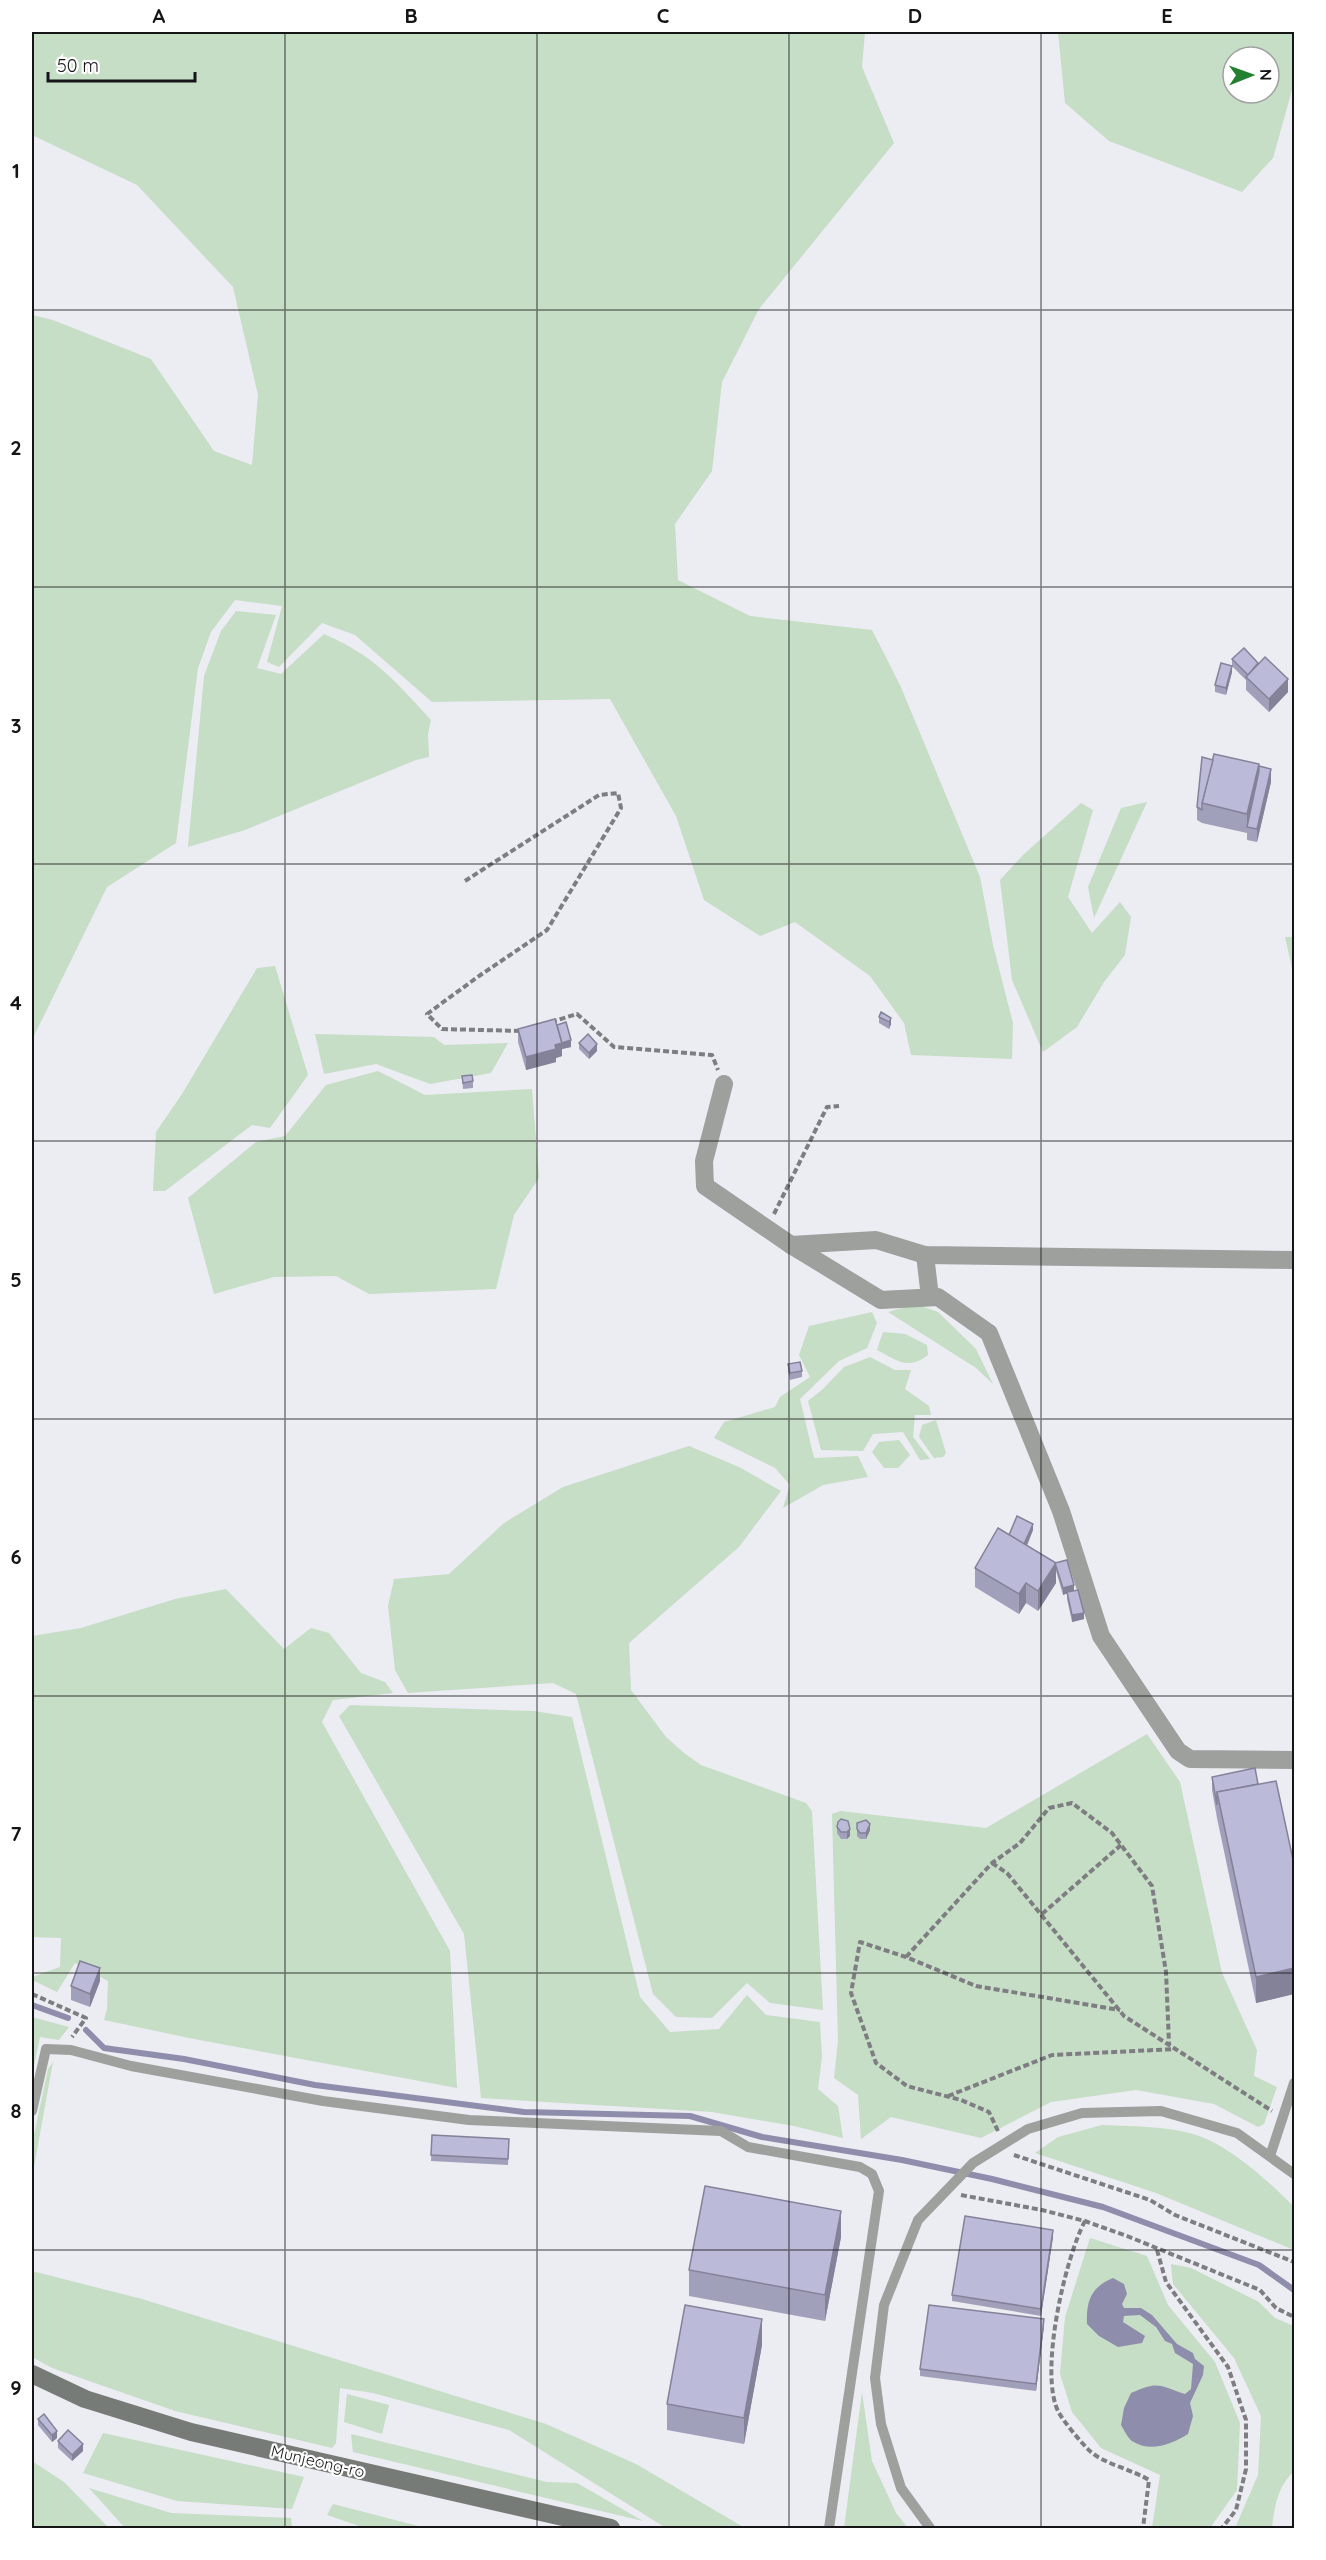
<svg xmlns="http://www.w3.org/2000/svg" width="1326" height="2560" font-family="Quicksand,sans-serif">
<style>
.green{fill:#c6ddc6;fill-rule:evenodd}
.water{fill:#8e8dab}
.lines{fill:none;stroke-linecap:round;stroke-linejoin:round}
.stream{stroke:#8e8dab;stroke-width:6}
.path{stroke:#7e7e82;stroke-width:4;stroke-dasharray:6 3;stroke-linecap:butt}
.lane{stroke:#9da09d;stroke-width:10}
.street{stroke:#9da09d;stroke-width:18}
.secondary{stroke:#777b77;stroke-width:18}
.wall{fill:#a1a0bb}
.shaded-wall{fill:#838298}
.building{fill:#bbbad9;stroke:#838298;stroke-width:1.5}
.grid{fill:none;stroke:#151517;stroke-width:1.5;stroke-opacity:0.55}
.labels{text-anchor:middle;stroke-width:4.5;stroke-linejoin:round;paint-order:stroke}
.street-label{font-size:16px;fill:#151517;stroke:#fff}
.neatline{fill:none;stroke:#151517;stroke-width:2}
.grid-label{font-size:20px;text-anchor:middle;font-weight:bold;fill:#151517}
</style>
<rect width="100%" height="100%" fill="#ececf3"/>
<g class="green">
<polygon points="32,32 865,32 862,67 894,143 759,309 722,382 712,471 675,524 678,580 750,616 872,630 900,685 980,877 993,945 1013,1023 1012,1059 911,1055 904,1023 870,976 795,922 760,936 704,900 676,816 610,699 432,702 355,635 322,623 279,667 267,662 282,606 235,600 211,632 198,668 176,843 107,887 32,1040 32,315 53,320 151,359 214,451 252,465 258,395 233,287 137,185 32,135"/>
<path d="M1058,32H1294V83L1273,158L1242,192L1109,141L1065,103ZM1233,57H1269V93H1233Z"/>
<path d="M236,611L276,615L257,668L281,674L324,634C375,656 395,681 431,720L428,734L429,757L416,760L245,830L188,847L204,676L221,631Z"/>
<polygon points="1147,802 1094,918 1088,887 1121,808"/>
<polygon points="1081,803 1093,810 1068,897 1092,933 1120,902 1131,917 1125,955 1104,982 1077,1027 1043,1052 1012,980 1000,880 1023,855"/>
<polygon points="1285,937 1294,937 1294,968 1292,968"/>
<polygon points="275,966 308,1075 270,1128 252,1125 165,1191 153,1191 156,1132 182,1094 257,968"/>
<polygon points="315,1034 434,1037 444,1045 508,1043 491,1073 430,1084 376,1064 324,1074"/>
<polygon points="378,1071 425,1095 532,1089 539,1178 514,1215 496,1289 369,1294 336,1276 274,1277 214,1294 188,1198 256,1142 285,1136 326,1085"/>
<polygon points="916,1304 938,1312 976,1349 993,1384 976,1368 888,1312"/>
<polygon points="872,1312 877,1323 867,1348 839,1361 800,1399 814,1458 858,1456 868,1477 823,1485 783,1508 790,1485 775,1468 714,1438 724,1422 775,1407 780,1397 810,1377 799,1355 809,1326"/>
<path d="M883,1332L905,1334L927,1345L928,1355C907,1371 897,1360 877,1350Z"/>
<polygon points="870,1357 895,1370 911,1370 905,1389 929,1406 931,1415 915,1415 913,1437 930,1459 920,1460 903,1432 873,1434 863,1451 821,1450 808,1401 823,1389 844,1367"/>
<polygon points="936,1420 946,1453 943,1457 934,1458 919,1437 922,1425"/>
<polygon points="899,1440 910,1455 898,1468 884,1468 872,1452 879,1442"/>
<polygon points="689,1446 739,1467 781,1491 739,1547 629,1643 631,1690 666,1737 684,1753 701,1765 806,1803 812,1811 823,2010 770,2003 747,1983 712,2018 676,2017 653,1994 576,1694 553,1683 408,1693 395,1670 388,1606 394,1579 449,1574 504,1523 563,1487"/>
<polygon points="226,1589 284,1649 311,1628 329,1633 361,1673 385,1682 393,1693 333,1700 322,1722 450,1951 457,2088 189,2038 104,2020 107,2009 108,1981 75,1963 57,1992 32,1980 32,1977 60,1967 61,1938 32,1937 32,1636 81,1628 175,1599"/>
<polygon points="350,1705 534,1711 572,1717 640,1997 670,2032 719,2029 747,1995 766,2015 820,2022 822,2056 818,2089 838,2106 843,2138 794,2126 712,2112 481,2098 464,1934 339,1716"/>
<polygon points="1147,1734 1180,1782 1222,1973 1257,2050 1254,2076 1277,2087 1264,2124 1258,2127 1214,2104 1136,2090 1051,2102 981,2138 891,2117 861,2139 858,2095 834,2078 838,2041 832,1814 841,1811 986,1828"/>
<polygon points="32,2017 69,2027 59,2040 40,2037 32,2075"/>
<polygon points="53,2062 32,2178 32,2144 48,2069"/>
<path d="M1102,2125C1137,2127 1179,2125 1211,2141C1239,2155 1273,2185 1294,2207V2250L1156,2193L1035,2153L1058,2137Z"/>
<polygon points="1090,2238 1147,2256 1168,2305 1215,2362 1240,2423 1237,2490 1210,2528 1152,2528 1160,2475 1101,2448 1072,2412 1060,2374 1065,2317"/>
<path d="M1171,2264L1191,2268L1259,2302L1275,2318L1294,2326V2471C1277,2488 1275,2505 1272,2528H1235L1258,2475L1261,2416L1234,2358L1173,2284Z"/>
<polygon points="32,2271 142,2299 546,2424 636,2464 745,2528 666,2528 509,2430 373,2393 340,2388 336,2443 332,2448 175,2411 52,2368 32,2357"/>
<polygon points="862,2392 872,2461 896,2513 908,2528 844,2528"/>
<polygon points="347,2394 389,2405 382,2434 344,2422"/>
<polygon points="103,2433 304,2477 292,2509 177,2501 83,2473"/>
<polygon points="351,2434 547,2482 577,2483 643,2521 353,2452"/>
<polygon points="32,2461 64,2482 109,2528 32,2528"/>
<polygon points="89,2488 171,2513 291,2518 292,2528 125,2528"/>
<polygon points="333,2504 426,2528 365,2528 327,2515"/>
</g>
<path class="water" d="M1113,2278L1124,2284L1127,2294L1122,2304L1124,2308H1141L1152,2315L1177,2344L1193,2353L1195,2359L1204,2366L1203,2375L1190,2403L1193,2416L1188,2434C1172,2444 1150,2453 1132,2441C1128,2438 1124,2430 1121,2425L1124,2408L1131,2393C1159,2381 1157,2385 1185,2394L1191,2389L1193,2364L1175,2353L1172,2344L1165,2341L1156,2327L1140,2315L1124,2316L1123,2322L1145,2336L1142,2343L1118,2347L1099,2336L1087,2324C1086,2301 1091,2287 1113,2278Z"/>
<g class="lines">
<g class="stream">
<polyline points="32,2005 68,2018"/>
<polyline points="86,2030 104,2048 184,2059 315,2085 524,2112 690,2116 762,2137 902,2160 992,2179 1103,2207 1259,2265 1294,2290"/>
</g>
<g class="path">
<polyline points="465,881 599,795 618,793 621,808 547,930 479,976 427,1014 442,1029 521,1031"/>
<polyline points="551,1022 577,1014 614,1047 712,1055 718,1070"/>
<polyline points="774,1214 827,1107 839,1106"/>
<polyline points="992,1863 1007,1873 1124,2016 1272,2111"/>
<polyline points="1042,1914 1121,1845"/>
<polyline points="906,1957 992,1863 1020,1843 1049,1808 1072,1803 1112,1833 1152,1886 1166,1972 1169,2044"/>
<polyline points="32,1994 86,2018 72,2037"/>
<polyline points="948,2096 1052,2055 1176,2049"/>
<polyline points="998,2131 989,2112 961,2100 907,2086 876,2063 851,1993 860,1942 906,1957 976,1986 1120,2010"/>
<polyline points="1014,2155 1150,2200 1175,2215 1294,2262"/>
<polyline points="961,2195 1042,2210 1085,2221 1127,2236 1260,2290 1276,2308 1294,2317"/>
<path d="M1085,2221C1065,2258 1038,2375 1059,2413C1065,2423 1082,2444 1091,2452C1105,2464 1133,2470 1149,2480L1143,2528"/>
<polyline points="1157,2250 1166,2282 1228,2367 1246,2420 1246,2469 1236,2510 1222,2528"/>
</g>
<g class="lane">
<polyline points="32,2111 46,2049 71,2050 131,2066 323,2101 469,2120 721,2131 748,2147 860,2167 872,2174 879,2191 829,2528"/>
<polyline points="1270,2156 1294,2083"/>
<polyline points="930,2528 901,2488 881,2424 875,2378 884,2305 918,2220 973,2163 1028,2129 1082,2113 1161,2111 1237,2133 1294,2174"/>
</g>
<g class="street">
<polyline points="724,1084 704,1161 705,1186 791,1245 876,1240 925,1255 1294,1260"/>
<polyline points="791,1245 881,1300 938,1297 989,1333 1061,1511 1101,1636 1178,1751 1190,1759 1294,1760"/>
<polyline points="925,1255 930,1297"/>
</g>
<polyline class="secondary" points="32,2374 85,2399 191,2432 611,2528"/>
</g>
<g class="wall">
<polygon points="1232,659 1258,663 1288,692 1269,712 1246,690 1246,680 1232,666"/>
<polygon points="1232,672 1226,695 1215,692 1215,685"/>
<polygon points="1213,760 1259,766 1271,782 1257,842 1247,840 1247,833 1202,823 1197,820 1197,807"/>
<polygon points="879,1017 891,1024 889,1029 879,1023"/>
<polygon points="557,1025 571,1047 562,1049 562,1056 556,1058 556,1062 526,1070 518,1042 518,1029"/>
<polygon points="579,1043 597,1051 589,1059 579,1049"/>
<polygon points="462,1076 473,1081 473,1088 463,1089"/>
<polygon points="788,1364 802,1371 802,1377 790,1380 788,1371"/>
<polygon points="1033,1530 1027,1546 1056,1563 1074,1591 1084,1619 1072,1622 1067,1599 1067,1593 1063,1595 1056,1571 1056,1583 1038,1611 1026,1603 1019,1614 975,1587 975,1568 1009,1535"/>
<polygon points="1212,1777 1258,1784 1294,1864 1294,1994 1256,2003 1217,1818 1212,1790"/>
<polygon points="841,1819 850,1836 847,1839 841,1839 837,1833 837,1827"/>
<polygon points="857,1823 870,1830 866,1839 860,1839 857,1836"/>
<polygon points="100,1981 90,2007 71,2000 71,1986"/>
<polygon points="432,2135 509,2139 508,2165 431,2161"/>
<polygon points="841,2237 825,2321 689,2296 689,2270"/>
<polygon points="1053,2237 1041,2316 952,2301 952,2295"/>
<polygon points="1044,2326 1036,2391 920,2376 920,2369"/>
<polygon points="762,2345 744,2444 667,2430 667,2404"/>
<polygon points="38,2419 57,2438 52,2442 38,2425"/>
<polygon points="58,2441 83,2451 72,2461 58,2448"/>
</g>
<g class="shaded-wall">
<polygon points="1232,666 1232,672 1226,695 1226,688"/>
<polygon points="1288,679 1288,692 1269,712 1269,699"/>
<polygon points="1259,764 1259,784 1247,827 1247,834 1247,814"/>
<polygon points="1271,769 1271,782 1257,842 1257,829"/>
<polygon points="891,1018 891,1024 889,1029 889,1022"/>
<polygon points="571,1040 571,1047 562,1049 562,1056 556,1058 556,1062 526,1070 526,1057 555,1045"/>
<polygon points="597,1044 597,1051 589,1059 589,1053"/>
<polygon points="1033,1524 1033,1530 1022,1556 1022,1550"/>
<polygon points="1056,1563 1056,1583 1038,1611 1038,1591"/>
<polygon points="1026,1583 1026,1603 1019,1614 1019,1594"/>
<polygon points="1074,1585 1074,1591 1063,1595 1063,1588"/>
<polygon points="1084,1613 1084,1619 1072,1622 1072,1615"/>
<polygon points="870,1824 870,1830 866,1839 866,1833"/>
<polygon points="850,1829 850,1836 847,1839 847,1832"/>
<polygon points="100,1968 100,1981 90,2007 90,1994"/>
<polygon points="1294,1968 1294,1994 1256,2003 1256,1977"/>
<polygon points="841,2211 841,2237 825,2321 825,2295"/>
<polygon points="1053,2230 1053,2237 1041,2316 1041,2309"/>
<polygon points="762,2319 762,2345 744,2444 744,2418"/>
<polygon points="1044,2319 1044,2326 1036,2391 1036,2384"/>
<polygon points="57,2431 57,2438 52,2442 52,2435"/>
<polygon points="83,2444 83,2451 72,2461 72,2455"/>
</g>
<g class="building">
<polygon points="1244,648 1258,663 1248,675 1232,659"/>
<polygon points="1265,657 1288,679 1269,699 1246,677"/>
<polygon points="1221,663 1232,666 1226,688 1215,685"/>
<polygon points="1214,754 1259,764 1247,814 1202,803"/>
<polygon points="1202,757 1213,760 1202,803 1202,810 1197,807"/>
<polygon points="1259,766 1271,769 1257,829 1247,827 1259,771"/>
<polygon points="881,1012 891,1018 889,1022 879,1017"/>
<polygon points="555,1019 562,1043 555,1045 556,1049 526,1057 518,1029"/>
<polygon points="566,1022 571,1040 562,1043 557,1025"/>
<polygon points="588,1034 597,1044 589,1053 579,1043"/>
<polygon points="472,1075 473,1081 463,1083 462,1076"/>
<polygon points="800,1362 802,1371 790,1373 788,1364"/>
<polygon points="1017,1516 1033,1524 1024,1544 1009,1535"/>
<polygon points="998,1528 1056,1563 1038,1591 1026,1583 1019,1594 975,1568"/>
<polygon points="1067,1560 1074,1585 1063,1588 1055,1563"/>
<polygon points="1078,1590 1084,1613 1072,1615 1067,1592"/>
<polygon points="1255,1768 1258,1784 1217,1792 1217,1805 1212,1777"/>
<polygon points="1276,1781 1294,1864 1294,1968 1256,1977 1217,1792"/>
<polygon points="841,1819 848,1821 850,1829 847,1832 841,1832 837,1827 838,1822"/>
<polygon points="866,1820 870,1824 866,1833 860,1833 857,1829 857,1823"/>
<polygon points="80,1961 100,1968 90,1994 71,1986"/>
<polygon points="432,2135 509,2139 508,2159 431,2155"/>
<polygon points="705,2186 841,2211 825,2295 689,2270"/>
<polygon points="965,2216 1053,2230 1041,2309 952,2295"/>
<polygon points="685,2305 762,2319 744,2418 667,2404"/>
<polygon points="929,2305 1044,2319 1036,2384 920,2369"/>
<polygon points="44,2414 57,2431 52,2435 38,2419"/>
<polygon points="68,2430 83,2444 72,2455 58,2441"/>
</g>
<path class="grid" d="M285,32V2528M537,32V2528M789,32V2528M1041,32V2528M32,310H1294M32,587H1294M32,864H1294M32,1141H1294M32,1419H1294M32,1696H1294M32,1973H1294M32,2250H1294"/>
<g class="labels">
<g class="street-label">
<text transform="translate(318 2461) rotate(13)" y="6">Munjeong-ro</text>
</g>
</g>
<rect width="1326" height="2560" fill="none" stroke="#ffffff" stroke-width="66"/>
<g transform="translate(1251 75) rotate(89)"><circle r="28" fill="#ffffff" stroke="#a1a1a2" stroke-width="1.5"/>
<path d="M0-4.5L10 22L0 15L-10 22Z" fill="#238031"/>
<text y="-9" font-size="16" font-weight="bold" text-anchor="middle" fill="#151517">N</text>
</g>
<path d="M48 72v9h147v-9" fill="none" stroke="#151517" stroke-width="3"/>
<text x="57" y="72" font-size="18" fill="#151517" stroke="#ffffff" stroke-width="4.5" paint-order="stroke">50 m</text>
<rect x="33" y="33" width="1260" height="2494" class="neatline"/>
<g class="grid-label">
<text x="159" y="23">A</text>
<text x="411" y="23">B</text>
<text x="663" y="23">C</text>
<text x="915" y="23">D</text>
<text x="1167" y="23">E</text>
<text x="16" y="178">1</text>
<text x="16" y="455">2</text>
<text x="16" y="733">3</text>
<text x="16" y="1010">4</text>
<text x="16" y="1287">5</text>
<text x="16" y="1564">6</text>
<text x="16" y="1841">7</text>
<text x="16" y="2118">8</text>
<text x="16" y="2395">9</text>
</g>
</svg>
